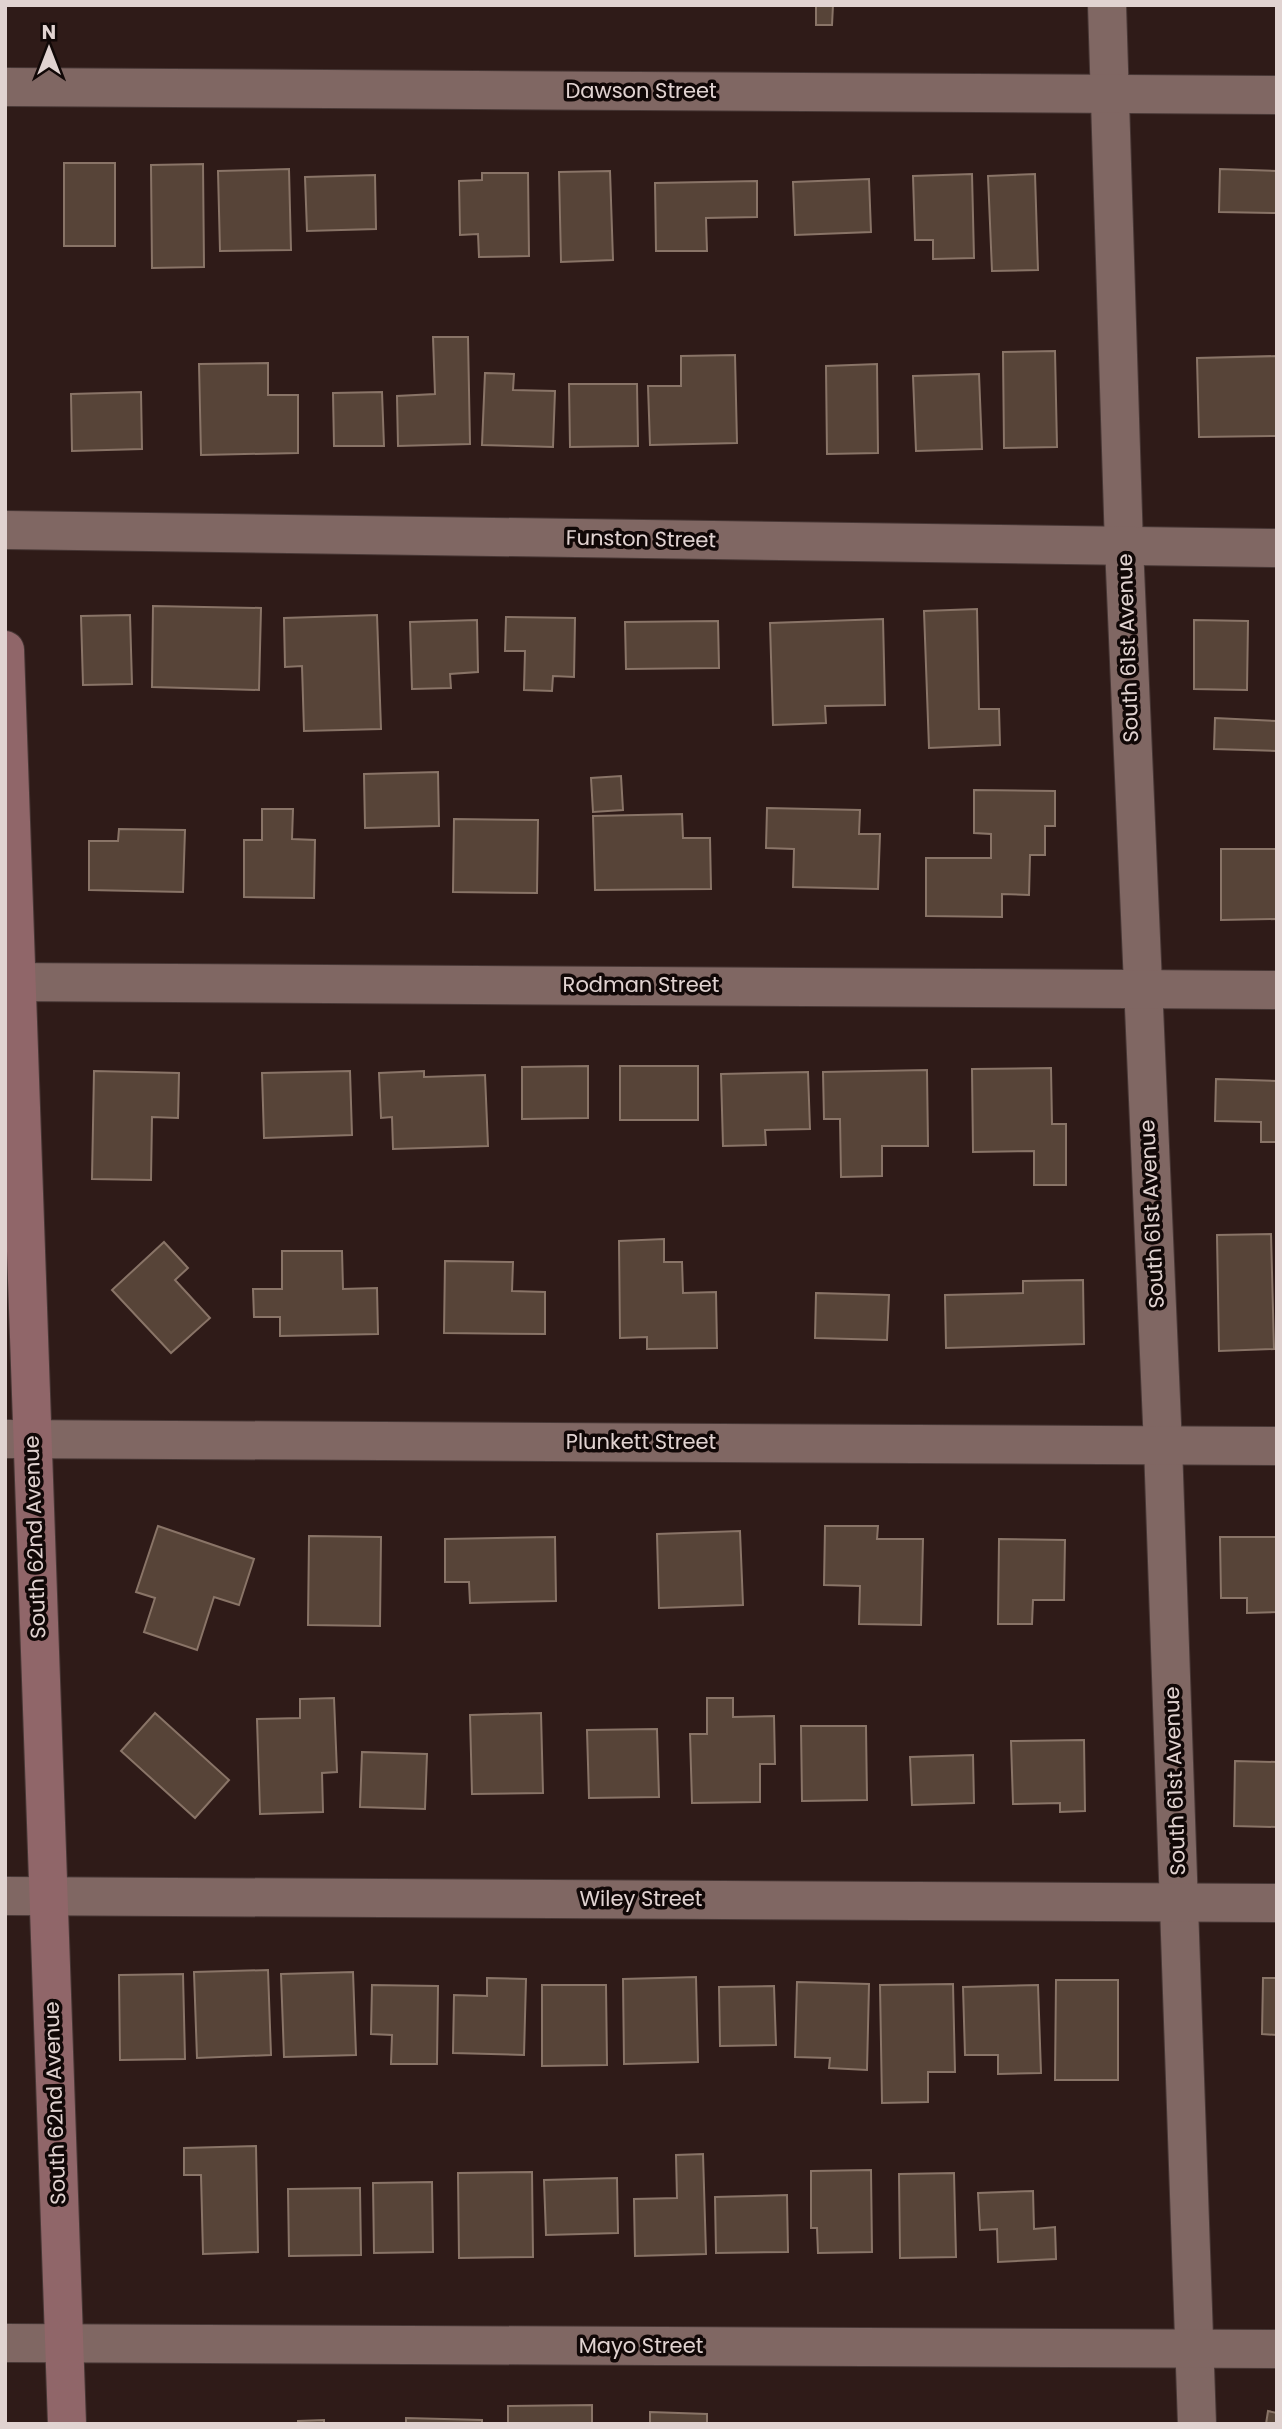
<svg xmlns="http://www.w3.org/2000/svg" width="1282" height="2429" font-family="Poppins,sans-serif">
<style>
.building{fill:#574438;stroke:#897467;stroke-width:2}
.lines{fill:none;stroke-linecap:round;stroke-linejoin:round}
.street-casing{stroke:#473735;stroke-width:40}
.secondary-casing{stroke:#473735;stroke-width:40}
.street{stroke:#806763;stroke-width:38}
.secondary{stroke:#906669;stroke-width:38}
.labels{text-anchor:middle;stroke-width:7;stroke-linejoin:round;paint-order:stroke}
.street-label{font-size:21px;fill:#e1d3d1;stroke:#110807}
</style>
<rect width="100%" height="100%" fill="#2f1b18"/>
<g class="building">
<polygon points="816,5 833,5 832,25 816,25"/>
<rect x="64" y="163" width="51" height="83"/>
<polygon points="203,164 204,267 152,268 151,165"/>
<polygon points="289,169 291,250 220,251 218,171"/>
<polygon points="1220,169 1277,171 1277,213 1219,212"/>
<polygon points="610,171 613,260 561,262 559,172"/>
<polygon points="482,173 528,173 529,256 479,257 478,234 460,235 459,181 482,180"/>
<polygon points="972,174 974,258 933,259 933,240 915,240 913,176"/>
<polygon points="1035,174 1038,270 992,271 988,176"/>
<polygon points="375,175 376,229 307,231 305,177"/>
<polygon points="869,179 871,232 795,235 793,182"/>
<polygon points="757,181 757,217 706,218 707,251 656,251 655,183"/>
<polygon points="433,337 468,337 470,444 398,446 397,396 435,394"/>
<polygon points="1055,351 1057,447 1004,448 1003,352"/>
<polygon points="735,355 737,443 650,445 648,386 681,386 681,356"/>
<polygon points="1277,356 1277,436 1199,437 1197,358"/>
<polygon points="268,363 268,395 298,395 298,453 201,455 199,364"/>
<polygon points="877,364 878,453 827,454 826,366"/>
<polygon points="485,373 514,374 513,390 555,391 553,447 482,445"/>
<polygon points="979,374 982,449 916,451 913,376"/>
<polygon points="569,384 637,384 638,446 570,447"/>
<polygon points="141,392 142,449 72,451 71,394"/>
<polygon points="382,392 384,446 334,446 333,393"/>
<polygon points="153,606 261,608 259,690 152,687"/>
<polygon points="977,609 979,709 999,709 1000,745 929,748 924,611"/>
<polygon points="130,615 132,684 83,685 81,616"/>
<polygon points="377,615 381,729 304,731 302,666 285,667 284,618"/>
<polygon points="506,617 575,618 574,677 553,676 552,691 524,690 525,651 505,651"/>
<polygon points="883,619 885,705 825,706 826,723 773,725 770,623"/>
<polygon points="477,620 478,672 450,674 451,688 412,689 410,622"/>
<polygon points="1194,620 1248,621 1247,690 1194,689"/>
<polygon points="718,621 719,668 626,669 625,622"/>
<polygon points="1215,718 1277,721 1277,751 1214,749"/>
<polygon points="438,772 439,826 365,828 364,774"/>
<polygon points="621,776 623,810 593,812 591,778"/>
<polygon points="974,790 1055,791 1055,826 1045,826 1045,855 1030,855 1029,895 1002,894 1002,917 926,916 926,858 991,858 991,834 974,833"/>
<polygon points="767,808 860,810 859,834 880,834 878,889 793,887 794,849 766,848"/>
<polygon points="262,809 293,809 292,839 315,840 314,898 244,897 244,840 262,840"/>
<polygon points="682,814 683,838 710,838 711,889 595,890 593,816"/>
<polygon points="454,819 538,820 537,893 453,892"/>
<polygon points="119,829 185,830 183,892 89,890 89,841 118,841"/>
<polygon points="1221,849 1277,849 1277,919 1221,920"/>
<polygon points="588,1066 588,1118 522,1119 522,1067"/>
<rect x="620" y="1066" width="78" height="54"/>
<polygon points="1051,1068 1052,1124 1066,1124 1066,1185 1034,1185 1034,1151 973,1152 972,1069"/>
<polygon points="927,1070 928,1146 882,1146 882,1176 841,1177 840,1119 824,1119 823,1072"/>
<polygon points="94,1071 179,1073 178,1118 152,1117 151,1180 92,1179"/>
<polygon points="350,1071 352,1135 264,1138 262,1073"/>
<polygon points="424,1071 424,1077 485,1075 488,1146 393,1149 392,1117 381,1118 379,1073"/>
<polygon points="808,1072 810,1129 765,1130 766,1145 723,1146 721,1074"/>
<polygon points="1216,1079 1277,1081 1277,1142 1261,1142 1261,1122 1215,1121"/>
<polygon points="1271,1234 1274,1349 1219,1351 1217,1235"/>
<polygon points="664,1239 664,1262 682,1262 683,1293 716,1292 717,1348 647,1349 647,1337 620,1338 619,1241"/>
<polygon points="164,1242 188,1268 175,1280 210,1318 171,1353 112,1290"/>
<polygon points="282,1251 342,1251 343,1289 377,1288 378,1334 280,1336 280,1317 254,1317 253,1289 282,1289"/>
<polygon points="445,1261 513,1262 512,1291 545,1292 545,1334 444,1333"/>
<polygon points="1083,1280 1084,1344 946,1348 945,1295 1023,1293 1023,1281"/>
<polygon points="816,1293 889,1295 887,1340 815,1338"/>
<polygon points="158,1526 254,1559 239,1605 214,1597 197,1650 144,1632 155,1598 136,1592"/>
<polygon points="825,1526 878,1526 877,1539 923,1539 921,1625 859,1624 860,1586 824,1585"/>
<polygon points="740,1531 743,1605 659,1608 657,1534"/>
<polygon points="309,1536 381,1537 380,1626 308,1625"/>
<polygon points="555,1537 556,1601 470,1603 469,1582 445,1582 445,1539"/>
<polygon points="1220,1537 1277,1537 1277,1612 1247,1613 1247,1598 1221,1598"/>
<polygon points="999,1539 1065,1540 1064,1600 1033,1600 1032,1624 998,1624"/>
<polygon points="334,1698 337,1772 322,1773 323,1812 260,1814 257,1719 300,1718 300,1699"/>
<polygon points="707,1698 733,1698 733,1717 774,1716 775,1764 760,1764 760,1802 692,1803 690,1734 707,1734"/>
<polygon points="155,1713 229,1780 195,1818 121,1751"/>
<polygon points="541,1713 543,1793 472,1794 470,1715"/>
<polygon points="801,1726 866,1726 867,1800 802,1801"/>
<polygon points="657,1729 659,1797 589,1798 587,1730"/>
<polygon points="1084,1740 1085,1811 1060,1812 1060,1803 1013,1804 1011,1741"/>
<polygon points="362,1752 427,1754 425,1809 360,1807"/>
<polygon points="973,1755 974,1803 912,1805 910,1757"/>
<polygon points="1235,1761 1277,1762 1277,1827 1234,1826"/>
<polygon points="268,1970 271,2055 197,2058 194,1972"/>
<polygon points="353,1972 356,2055 284,2057 281,1974"/>
<polygon points="183,1974 185,2059 120,2060 119,1975"/>
<polygon points="696,1977 698,2062 624,2064 623,1979"/>
<polygon points="487,1978 526,1979 524,2055 453,2053 454,1995 487,1996"/>
<polygon points="1263,1978 1277,1978 1277,2035 1262,2034"/>
<polygon points="1056,1980 1118,1980 1118,2080 1055,2080"/>
<polygon points="797,1982 869,1984 867,2070 829,2068 830,2058 795,2057"/>
<polygon points="953,1984 955,2072 928,2072 928,2102 882,2103 880,1985"/>
<polygon points="372,1985 438,1986 437,2064 391,2064 392,2035 371,2034"/>
<polygon points="542,1985 606,1985 607,2065 542,2066"/>
<polygon points="1038,1985 1041,2073 998,2074 998,2055 965,2055 963,1987"/>
<polygon points="774,1986 776,2045 720,2046 719,1987"/>
<polygon points="256,2146 258,2252 203,2254 201,2175 184,2175 184,2148"/>
<polygon points="703,2154 706,2254 635,2256 634,2199 677,2198 676,2155"/>
<polygon points="871,2170 872,2252 818,2253 817,2228 811,2228 811,2171"/>
<polygon points="532,2172 533,2257 459,2258 458,2173"/>
<polygon points="954,2173 956,2257 900,2258 899,2174"/>
<polygon points="617,2178 618,2233 546,2235 544,2180"/>
<polygon points="432,2182 433,2252 374,2253 373,2183"/>
<polygon points="360,2188 361,2255 289,2256 288,2189"/>
<polygon points="1033,2191 1034,2229 1055,2227 1056,2259 998,2262 997,2229 980,2230 978,2193"/>
<polygon points="787,2195 788,2252 716,2253 715,2197"/>
<polygon points="592,2405 592,2424 508,2424 508,2406"/>
<polygon points="1268,2411 1277,2413 1277,2424 1266,2424"/>
<polygon points="650,2412 707,2414 707,2424 650,2424"/>
<polygon points="406,2418 482,2420 482,2424 406,2424"/>
<polygon points="324,2420 324,2424 298,2424 298,2421"/>
</g>
<g class="lines">
<defs>
<g id="street">
<polyline points="1107,5 1124,546 1163,1446 1197,2424"/>
<polyline points="5,87 1277,95"/>
<polyline points="5,530 1277,548"/>
<polyline points="5,982 1277,990"/>
<polyline points="5,1439 1277,1446"/>
<polyline points="5,1896 1277,1903"/>
<polyline points="5,2343 1277,2349"/>
</g>
<polyline id="secondary" points="5,650 67,2424"/>
</defs>
<use href="#street" class="street-casing"/>
<use href="#secondary" class="secondary-casing"/>
<use href="#street" class="street"/>
<use href="#secondary" class="secondary"/>
</g>
<g class="labels">
<g class="street-label">
<text x="641" y="98">Dawson Street</text>
<text transform="translate(641 539) rotate(1)" y="7">Funston Street</text>
<text transform="translate(1128 648) rotate(-92)" y="7">South 61st Avenue</text>
<text x="641" y="992">Rodman Street</text>
<text transform="translate(1152 1214) rotate(-93)" y="7">South 61st Avenue</text>
<text x="641" y="1449">Plunkett Street</text>
<text transform="translate(35 1537) rotate(-92)" y="7">South 62nd Avenue</text>
<text transform="translate(1175 1781) rotate(-92)" y="7">South 61st Avenue</text>
<text x="641" y="1906">Wiley Street</text>
<text transform="translate(55 2103) rotate(-92)" y="7">South 62nd Avenue</text>
<text x="641" y="2353">Mayo Street</text>
</g>
</g>
<rect width="1282" height="2429" fill="none" stroke="#e1d3d1" stroke-width="14"/>
<g transform="translate(49 49)" stroke="#110807" stroke-width="5" paint-order="stroke">
<path d="M0-5L12 26L0 18L-12 26Z" fill="#e1d3d1"/>
<text y="-10" font-size="19" font-weight="bold" text-anchor="middle" fill="#e1d3d1">N</text>
</g>
</svg>
